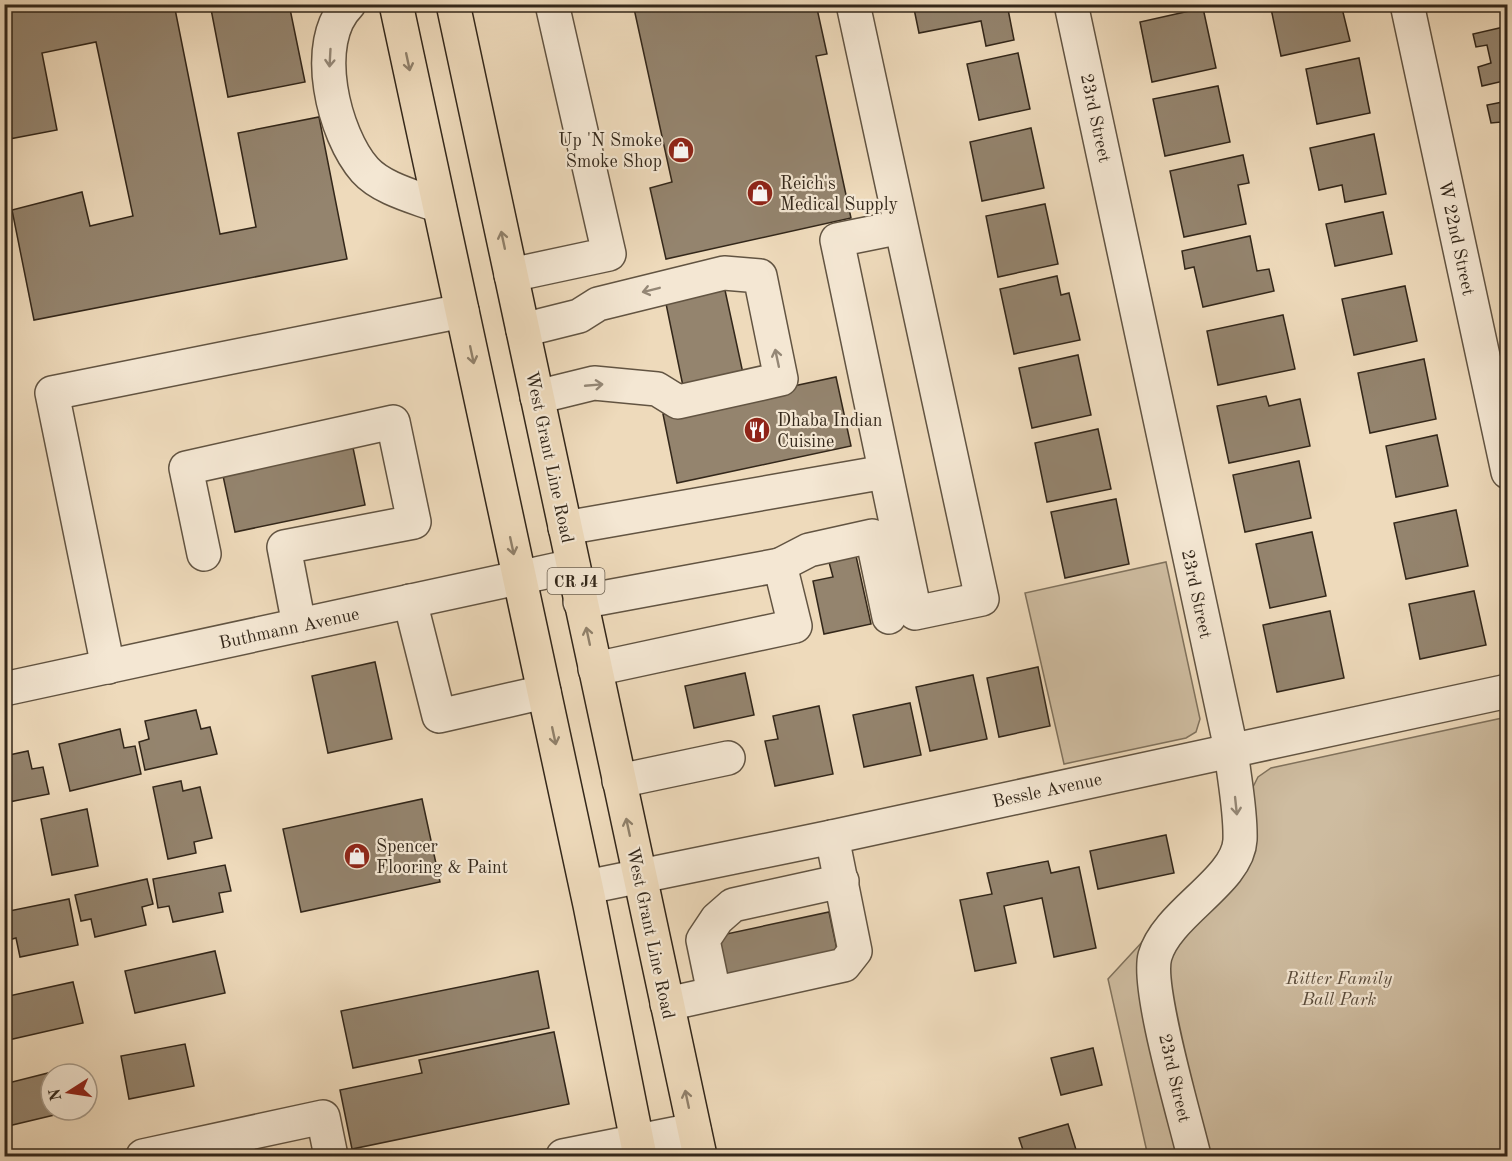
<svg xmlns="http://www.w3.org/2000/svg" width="1512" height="1161" font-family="'Old Standard TT',serif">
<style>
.green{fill:#cebca0;stroke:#80725d;stroke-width:1.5}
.building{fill:#94846e;stroke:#33271a;stroke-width:1.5}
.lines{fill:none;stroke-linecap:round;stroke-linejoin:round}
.minor-casing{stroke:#625442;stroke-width:36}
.major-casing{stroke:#33271a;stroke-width:36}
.minor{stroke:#f4e7d3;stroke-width:33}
.major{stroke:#eedabb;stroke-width:33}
.oneway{stroke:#948776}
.oneway2{stroke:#90806a}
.labels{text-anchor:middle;stroke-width:4.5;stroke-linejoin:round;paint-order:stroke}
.shield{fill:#f4e7d3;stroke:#6d6152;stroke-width:1.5}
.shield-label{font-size:16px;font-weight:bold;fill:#33271a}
.street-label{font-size:18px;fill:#33271a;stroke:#f4e7d3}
.poi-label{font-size:18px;fill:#33271a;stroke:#f4e7d3;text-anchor:start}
.park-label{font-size:18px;font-style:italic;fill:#5a4c3c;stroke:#f4e7d3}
</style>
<rect width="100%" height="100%" fill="#eedabb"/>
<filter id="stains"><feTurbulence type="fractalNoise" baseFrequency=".00333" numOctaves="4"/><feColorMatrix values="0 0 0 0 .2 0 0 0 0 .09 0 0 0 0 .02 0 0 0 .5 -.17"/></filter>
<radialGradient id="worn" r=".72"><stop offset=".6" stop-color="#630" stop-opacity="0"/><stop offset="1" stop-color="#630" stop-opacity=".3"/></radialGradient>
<g class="green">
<polygon points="1166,562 1200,719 1196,732 1186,738 1064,764 1025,593"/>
<polygon points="1507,717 1507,1156 1131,1156 1147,1152 1108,979 1214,864 1258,777 1271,768"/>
</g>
<g class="building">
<polygon points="4,4 174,4 220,234 256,227 238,133 319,117 347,259 34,320 12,210 82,192 90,226 133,216 96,42 42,53 57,130 4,140"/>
<polygon points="210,4 289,4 305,82 228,97"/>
<polygon points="633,4 816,4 827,54 816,56 851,218 666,259 650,188 672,182"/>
<polygon points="913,4 1007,4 1014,40 986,46 981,21 919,33"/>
<polygon points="1270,4 1341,4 1350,41 1281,56"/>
<polygon points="1203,8 1216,68 1152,82 1140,22"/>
<polygon points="1508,26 1508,80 1482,86 1478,67 1491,63 1487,45 1476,47 1473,34"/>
<polygon points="1018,53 1030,109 979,120 967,64"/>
<polygon points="1359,58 1370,113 1317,124 1306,69"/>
<polygon points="1218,86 1230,142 1165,156 1153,99"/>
<polygon points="1508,101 1508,152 1501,122 1491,123 1487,105"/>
<polygon points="1031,128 1044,188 982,201 970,142"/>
<polygon points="1374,134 1386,194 1345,202 1342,185 1319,190 1310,148"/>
<polygon points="1243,155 1249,183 1238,185 1246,224 1184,237 1170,171"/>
<polygon points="1508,178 1508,195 1505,195 1502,179"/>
<polygon points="1045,204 1058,264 998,277 986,216"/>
<polygon points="1383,212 1392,254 1335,266 1326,224"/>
<polygon points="1250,236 1257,271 1269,269 1274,291 1203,307 1194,267 1185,269 1182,251"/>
<polygon points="1057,276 1061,295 1069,293 1080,340 1014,354 1000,289"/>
<polygon points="723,281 744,378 684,391 664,294"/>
<polygon points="1405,286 1417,341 1354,355 1342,299"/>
<polygon points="1283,315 1295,369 1218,385 1207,331"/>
<polygon points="1078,355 1091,415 1032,428 1019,368"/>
<polygon points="1424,359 1436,419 1370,433 1358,373"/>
<polygon points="836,377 851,446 677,483 663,414"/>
<polygon points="1266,396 1269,406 1300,399 1310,446 1229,463 1217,406"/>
<polygon points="1098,429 1111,489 1047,502 1035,443"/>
<polygon points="1437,435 1448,486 1396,497 1386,446"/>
<polygon points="352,443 365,505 235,532 222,471"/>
<polygon points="1299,461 1311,518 1245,532 1233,475"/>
<polygon points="1116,499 1129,564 1065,578 1051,512"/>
<polygon points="1456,510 1468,566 1406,579 1394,523"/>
<polygon points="1312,532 1326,596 1270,608 1256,544"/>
<polygon points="856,556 871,624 824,634 813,581 833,577 829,562"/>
<polygon points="1474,591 1486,645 1420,659 1409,604"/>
<polygon points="1330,611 1344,678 1277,692 1263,625"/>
<polygon points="375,662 392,739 328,753 312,676"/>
<polygon points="1038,667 1050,726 999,737 987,678"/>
<polygon points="745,673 754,715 694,728 685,686"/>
<polygon points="973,675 987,739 930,751 916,687"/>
<polygon points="910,703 921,755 864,767 853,715"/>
<polygon points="819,706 833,774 775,786 765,741 778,739 773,716"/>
<polygon points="196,710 201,729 210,727 217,754 145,770 139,742 149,739 145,721"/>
<polygon points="120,729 124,748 135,746 141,774 70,791 59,744"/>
<polygon points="28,751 32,769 43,767 49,794 4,803 4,756"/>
<polygon points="181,781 183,791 200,787 212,838 194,842 196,853 168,859 153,787"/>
<polygon points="422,799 440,882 301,912 283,829"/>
<polygon points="87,809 98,866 52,875 41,819"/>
<polygon points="1166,835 1174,873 1098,889 1090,851"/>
<polygon points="1048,861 1051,873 1079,867 1096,948 1054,957 1042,898 1004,906 1016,963 975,971 960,900 992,894 987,873"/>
<polygon points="225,865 231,891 219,893 223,912 173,922 169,906 158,908 153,879"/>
<polygon points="147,879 153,904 142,907 146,925 95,937 91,919 81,921 75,895"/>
<polygon points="69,899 78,945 20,957 16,938 5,941 4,912"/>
<polygon points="829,912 838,954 726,978 717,936"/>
<polygon points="215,951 225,993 135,1013 125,971"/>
<polygon points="538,971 549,1028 353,1068 341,1011"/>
<polygon points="73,982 83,1023 4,1041 4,997"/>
<polygon points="554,1032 569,1104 352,1149 340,1090 422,1073 419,1060"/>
<polygon points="185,1044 194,1086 129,1099 121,1056"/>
<polygon points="1093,1048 1102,1085 1061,1095 1051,1058"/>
<polygon points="56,1071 57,1074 51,1074 51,1110 67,1112 4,1127 4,1084"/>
<polygon points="1068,1124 1078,1156 1025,1156 1019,1138"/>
</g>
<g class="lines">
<defs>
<g id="minor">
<path d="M349,4C310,42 334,135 365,170C382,189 416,197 439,206"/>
<polyline points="853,4 982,599 915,613 837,240 901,227"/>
<path d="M1071,4L1231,749C1234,779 1241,811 1240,840C1238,881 1167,913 1155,956C1146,987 1185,1118 1194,1156"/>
<polyline points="1407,4 1508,472"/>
<polyline points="511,275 609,254 552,4"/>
<polyline points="523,330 579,316 598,304 724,273 760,276 781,379 678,402 657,389 594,383 537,397"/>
<polyline points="565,528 885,472"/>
<polyline points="204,554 186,468 393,422 414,522 284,547 299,625"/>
<polyline points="780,565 809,550 872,536 889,617"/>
<polyline points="410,601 439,716 544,692"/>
<polyline points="580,602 780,565 795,626 595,669"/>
<polyline points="108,667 52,393 462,311"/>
<polyline points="4,689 573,566"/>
<polyline points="619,781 728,758"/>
<polyline points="587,887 832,837 1508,691"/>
<polyline points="714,993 703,940 717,919 733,905 842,881"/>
<polyline points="667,1004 844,965 855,951 832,837"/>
<polyline points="143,1156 323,1117 331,1156"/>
<polyline points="563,1156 694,1130"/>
</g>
<g id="major">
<polyline points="396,4 590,905 640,1156"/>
<polyline points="453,4 700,1156"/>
</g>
</defs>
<use href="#minor" class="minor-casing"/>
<use href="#major" class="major-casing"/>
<use href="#minor" class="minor"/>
<use href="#major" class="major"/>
</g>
<defs><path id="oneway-shaft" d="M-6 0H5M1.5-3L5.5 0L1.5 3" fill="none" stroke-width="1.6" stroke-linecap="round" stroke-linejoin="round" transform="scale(1.5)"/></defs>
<g class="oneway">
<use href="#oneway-shaft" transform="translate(330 58) rotate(93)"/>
<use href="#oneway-shaft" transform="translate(651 290) rotate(166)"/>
<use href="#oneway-shaft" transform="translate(777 358) rotate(-102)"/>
<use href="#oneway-shaft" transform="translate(594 385) rotate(-5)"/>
<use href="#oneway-shaft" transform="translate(1236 806) rotate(84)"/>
</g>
<g class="oneway2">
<use href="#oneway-shaft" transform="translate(408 62) rotate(78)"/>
<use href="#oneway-shaft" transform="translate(503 240) rotate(-102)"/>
<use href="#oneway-shaft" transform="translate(472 355) rotate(78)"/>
<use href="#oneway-shaft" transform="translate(512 546) rotate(78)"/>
<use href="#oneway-shaft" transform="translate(588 636) rotate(-102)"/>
<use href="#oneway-shaft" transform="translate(554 736) rotate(78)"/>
<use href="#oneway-shaft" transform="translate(628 827) rotate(-102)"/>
<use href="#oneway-shaft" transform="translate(687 1099) rotate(-102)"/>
</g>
<defs>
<symbol id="shop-disc" viewBox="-11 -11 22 22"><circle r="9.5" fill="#8f2418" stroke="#f4e7d3"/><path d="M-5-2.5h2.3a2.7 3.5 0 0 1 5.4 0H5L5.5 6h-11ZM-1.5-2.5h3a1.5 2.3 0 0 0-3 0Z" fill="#fff"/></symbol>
<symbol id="restaurant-disc" viewBox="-11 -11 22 22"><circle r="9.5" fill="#8f2418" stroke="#f4e7d3"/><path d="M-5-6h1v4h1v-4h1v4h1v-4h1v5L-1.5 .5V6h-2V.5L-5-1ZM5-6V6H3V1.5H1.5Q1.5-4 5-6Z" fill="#fff"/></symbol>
</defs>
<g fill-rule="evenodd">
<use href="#shop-disc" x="666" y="135" width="30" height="30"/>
<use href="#shop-disc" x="745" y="178" width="30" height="30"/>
<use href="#restaurant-disc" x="742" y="415" width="30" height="30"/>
<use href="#shop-disc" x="342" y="841" width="30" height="30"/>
</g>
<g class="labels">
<rect class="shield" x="547.5" y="568" width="57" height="26" rx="4.5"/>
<g class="shield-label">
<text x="576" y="587">CR J4</text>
</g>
<g class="street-label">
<text transform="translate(1096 118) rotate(78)" y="6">23rd Street</text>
<text transform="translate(1457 238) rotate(78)" y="6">W 22nd Street</text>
<text transform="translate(550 457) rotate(78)" y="6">West Grant Line Road</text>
<text transform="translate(1197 594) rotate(78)" y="6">23rd Street</text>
<text transform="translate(289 628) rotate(-12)" y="6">Buthmann Avenue</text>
<text transform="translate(1047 790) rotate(-12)" y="6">Bessle Avenue</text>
<text transform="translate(651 933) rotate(78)" y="6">West Grant Line Road</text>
<text transform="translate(1175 1078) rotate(77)" y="6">23rd Street</text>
</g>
<g class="poi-label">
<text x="662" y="146" text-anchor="end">Up 'N Smoke<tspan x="662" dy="21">Smoke Shop</tspan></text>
<text x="780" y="189">Reich's<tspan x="780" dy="21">Medical Supply</tspan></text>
<text x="777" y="426">Dhaba Indian<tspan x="777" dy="21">Cuisine</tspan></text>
<text x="376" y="852">Spencer<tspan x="376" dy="21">Flooring &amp; Paint</tspan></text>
</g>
<g class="park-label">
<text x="1339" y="984">Ritter Family<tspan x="1339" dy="21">Ball Park</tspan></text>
</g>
</g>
<rect width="1512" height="1161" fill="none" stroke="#eedabb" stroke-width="24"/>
<rect x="6" y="6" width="1500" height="1149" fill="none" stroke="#33271a" stroke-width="3"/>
<rect x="12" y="12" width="1488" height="1137" fill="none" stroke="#33271a" stroke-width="1.5"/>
<g transform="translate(69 1092) rotate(258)"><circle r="28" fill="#f4e7d3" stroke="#a79a89" stroke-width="1.5"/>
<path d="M0-4.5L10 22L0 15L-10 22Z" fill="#8f2418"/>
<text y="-9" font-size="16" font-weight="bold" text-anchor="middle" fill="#33271a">N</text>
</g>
<rect width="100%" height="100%" filter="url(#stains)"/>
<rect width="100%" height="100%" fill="url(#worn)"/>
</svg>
